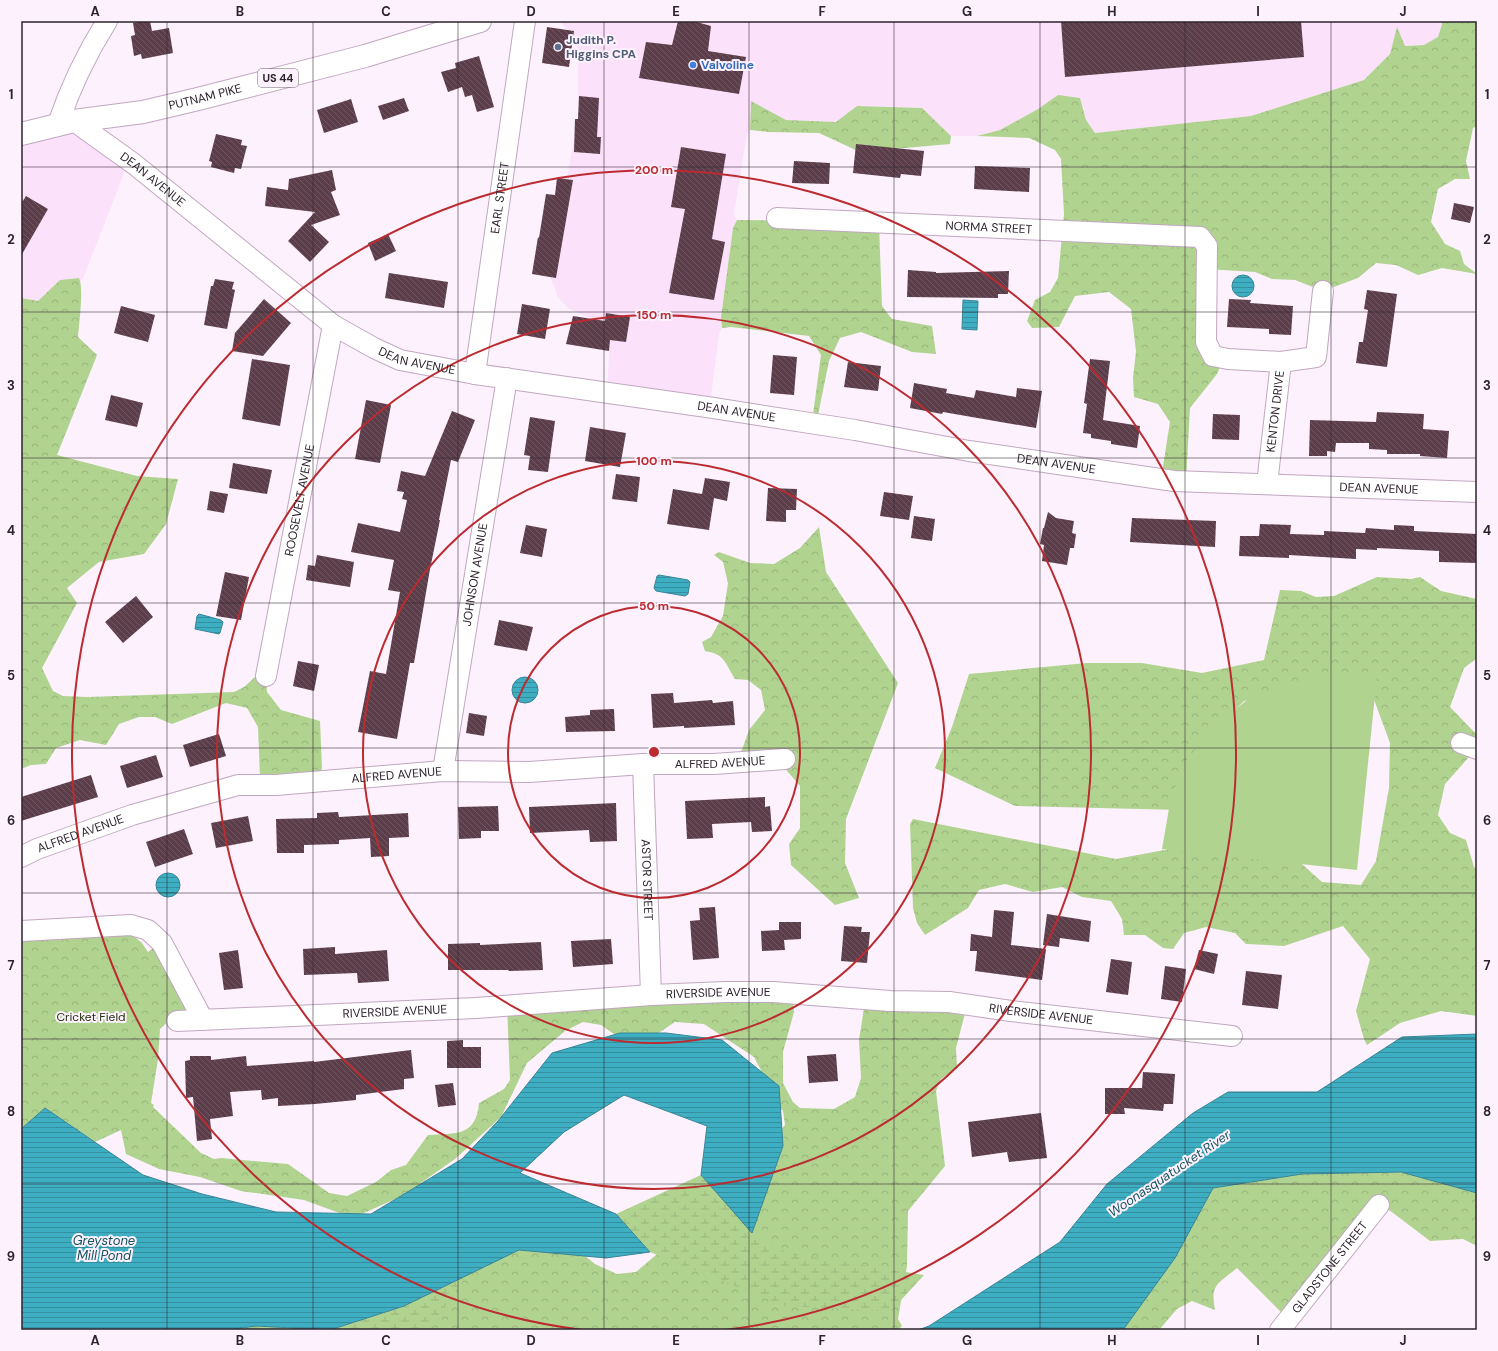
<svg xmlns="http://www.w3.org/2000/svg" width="1498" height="1351" font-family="'DM Sans',sans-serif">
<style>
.built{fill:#fce1fb}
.forest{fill:url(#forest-crowns)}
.wetland{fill:url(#wetland-marsh)}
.pitch{fill:#b1d390}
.water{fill:url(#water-rules);stroke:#398596}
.building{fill:url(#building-back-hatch)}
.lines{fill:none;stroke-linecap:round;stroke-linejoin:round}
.minor-casing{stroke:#c1a7c0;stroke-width:22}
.major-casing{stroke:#c1a7c0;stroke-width:24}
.minor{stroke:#fff;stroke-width:20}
.major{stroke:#fff;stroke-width:22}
.grid{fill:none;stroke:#2d232d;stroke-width:1;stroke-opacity:0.55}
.ring{fill:none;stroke:#bb2b30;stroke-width:2}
.service-dot{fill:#5c6f8a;stroke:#fcf1fc;stroke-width:1.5}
.shop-dot{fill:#3f7fe0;stroke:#fcf1fc;stroke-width:1.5}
.labels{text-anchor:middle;stroke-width:4;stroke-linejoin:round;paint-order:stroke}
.shield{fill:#fcf1fc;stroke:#6b616b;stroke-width:1}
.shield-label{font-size:11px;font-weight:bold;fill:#2d232d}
.service-label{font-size:12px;font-weight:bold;fill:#4e5e75;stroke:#fcf1fc;text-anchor:start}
.shop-label{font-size:12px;font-weight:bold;fill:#366cbe;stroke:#fcf1fc;text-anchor:start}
.street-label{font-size:12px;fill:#2d232d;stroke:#fcf1fc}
.park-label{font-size:12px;fill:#21320c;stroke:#fcf1fc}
.water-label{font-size:13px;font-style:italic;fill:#13535e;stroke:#fcf1fc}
.centre{fill:#bb2b30;stroke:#fcf1fc;stroke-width:2}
.ring-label{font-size:12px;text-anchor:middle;font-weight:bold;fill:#bb2b30;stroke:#fcf1fc;stroke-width:4;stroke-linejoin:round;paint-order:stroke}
.neatline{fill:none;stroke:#2d232d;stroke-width:1.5}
.grid-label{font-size:13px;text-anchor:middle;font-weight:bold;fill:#2d232d}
</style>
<defs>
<pattern id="forest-crowns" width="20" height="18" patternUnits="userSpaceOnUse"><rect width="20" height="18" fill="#b1d390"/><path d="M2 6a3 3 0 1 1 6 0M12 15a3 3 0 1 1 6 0" fill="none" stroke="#99b57c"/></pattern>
<pattern id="wetland-marsh" width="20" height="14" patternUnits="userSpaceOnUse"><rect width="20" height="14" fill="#b1d390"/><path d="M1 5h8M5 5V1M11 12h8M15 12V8" fill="none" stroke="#99b57c"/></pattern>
<pattern id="water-rules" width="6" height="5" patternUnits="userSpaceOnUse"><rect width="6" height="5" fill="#3eafc3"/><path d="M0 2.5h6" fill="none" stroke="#348e9f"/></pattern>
<pattern id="building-back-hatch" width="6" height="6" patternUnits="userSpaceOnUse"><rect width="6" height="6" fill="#5c3e4b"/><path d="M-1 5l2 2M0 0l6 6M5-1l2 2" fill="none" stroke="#705762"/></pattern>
</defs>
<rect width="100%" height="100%" fill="#fcf1fc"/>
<g class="built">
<polygon points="560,21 1443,21 1438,37 1424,45 1405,46 1397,28 1390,54 1364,80 1251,116 1095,133 1086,120 1083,106 1058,95 1038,109 1000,130 977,136 951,136 922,108 857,106 837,122 786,120 752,102 750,130 747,134 734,214 737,220 733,228 721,317 722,328 719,334 710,405 607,389 610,340 602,324 568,308 558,297 549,274 580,108 578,97 578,41"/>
<polygon points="63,124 128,163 84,276 81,281 78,278 60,280 38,301 21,298 21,133"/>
</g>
<g class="forest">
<polygon points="1443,21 1477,21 1477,126 1473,128 1466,161 1470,179 1455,179 1438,189 1431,222 1445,244 1460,251 1464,264 1477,274 1442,268 1418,275 1396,265 1376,263 1358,278 1323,291 1295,280 1272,279 1255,272 1206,269 1205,349 1224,358 1217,374 1190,408 1186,482 1161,479 1170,422 1158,404 1134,397 1133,378 1136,351 1131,309 1109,292 1075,296 1059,327 1032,328 1027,321 1035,300 1050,292 1058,278 1064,214 1061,159 1055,150 1029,138 977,136 1000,130 1038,109 1058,95 1080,98 1086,120 1095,133 1251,116 1364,80 1390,54 1397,27 1405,46 1424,45 1438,37"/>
<polygon points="751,101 786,120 836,122 857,106 922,108 951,136 950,144 860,152 819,133 768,132 750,130"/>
<polygon points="737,220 878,221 879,225 882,306 892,319 932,326 936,354 912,352 861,332 840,338 829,361 816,425 812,422 821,355 809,336 731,327 722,328 721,317 733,228"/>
<path d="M79,278C84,287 79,324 78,337L97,355L57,455L137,476L178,479L166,524L144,554L99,562L67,588L77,603L42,668L53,691L63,696L88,697L234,692L244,687L265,668L267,692L281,710L320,721L322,768L320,775L260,777L258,727L247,708L226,703L172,724L155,717H139L119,724L106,745L80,740L56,748L46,764L31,765L21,769V298L38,301L60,280Z"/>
<path d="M819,527L826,572L898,683L846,819L845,863L859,898L835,905L791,865L789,844L800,828V786L775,757L739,758L749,730L765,710L761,690L748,680L735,679C725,663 725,654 705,651L702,642L711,637L723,616L728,583L723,562L714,555L719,552L750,563L774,564L800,548Z"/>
<polygon points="1377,577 1411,579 1420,577 1441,591 1477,599 1477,658 1464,668 1450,707 1477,735 1477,748 1445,784 1438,815 1450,833 1466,840 1474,867 1477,869 1477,1016 1441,1011 1400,1023 1367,1045 1364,1039 1356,1011 1370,959 1343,926 1284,946 1246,944 1235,933 1206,927 1184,933 1173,949 1163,948 1145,935 1124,935 1122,919 1111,901 1082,897 1062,887 1033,892 1005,884 979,890 968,908 925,935 917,923 913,908 910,824 913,819 1116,859 1202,843 1294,857 1322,882 1361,885 1376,861 1389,788 1390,743 1366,678 1298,693 1244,701 1236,709 1187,786 1182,810 1015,806 935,768 952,727 969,674 1087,663 1142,663 1202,673 1264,660 1280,590 1301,591 1316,597 1334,596"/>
<path d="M131,934L142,943L148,952L163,941L188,1008L187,1015L172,1018L160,1029L158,1059L151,1103L154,1105L153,1107L201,1153L214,1159L221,1158L288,1164L329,1193L347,1196L376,1182L391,1170L406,1165L428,1135C456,1133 476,1137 479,1103L504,1089L510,1080L507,1004L792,989L794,1012L783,1052V1083L793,1102L800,1108L834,1109L855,1097L861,1078L859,1040L866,995L968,1002L956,1048L957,1068L941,1079L936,1091L945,1166L908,1211L907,1266L898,1319L902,1326L898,1330H376L468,1250L562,1237L595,1264L617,1274L636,1272L683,1232L760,1153L785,1125L783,1111L765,1092L763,1074L754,1057L704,1024L675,1022L642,1044L621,1039L601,1025L583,1022L565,1031L527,1063L501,1117L455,1159L404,1195L353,1218L304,1200L241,1191L200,1177L159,1169L126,1154L121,1130L95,1142L45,1108L21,1129V941Z"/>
<path d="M1351,1154L1477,1187V1246L1463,1239L1430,1241L1376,1200L1284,1315L1237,1268C1218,1284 1210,1284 1215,1310L1192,1301L1177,1309L1159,1330H1107L1166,1194Z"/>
</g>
<g class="wetland">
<polygon points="701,1175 752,1233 789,1254 839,1261 924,1275 891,1311 785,1306 650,1252 616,1214"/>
<polygon points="464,1278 430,1330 227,1330 256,1326 330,1330 404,1306"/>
</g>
<polygon class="pitch" points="1313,676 1377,676 1357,870 1162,849 1171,797 1188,758 1220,721 1255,694"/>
<g class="water">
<circle cx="1243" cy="286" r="11"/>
<polygon points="963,300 978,301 977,330 962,329"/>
<polygon points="659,575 688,580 690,582 688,594 685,596 656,591 654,588 657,576"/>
<polygon points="199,614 221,620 223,622 220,633 219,634 195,629 197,616"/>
<circle cx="525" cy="690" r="13"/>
<circle cx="168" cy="885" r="12"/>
<polygon points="620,1033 666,1033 722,1040 779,1086 783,1146 752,1233 701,1175 707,1126 624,1095 564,1132 520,1173 616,1214 650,1252 606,1258 519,1250 404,1306 330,1330 256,1326 227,1330 21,1330 21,1129 45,1108 143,1175 202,1194 276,1212 371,1214 462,1159 498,1121 552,1053"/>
<polygon points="1477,1034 1477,1193 1401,1172 1302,1174 1213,1188 1175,1258 1123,1330 918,1330 929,1326 1060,1242 1107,1184 1193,1113 1228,1092 1317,1092 1402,1037"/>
</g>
<g class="building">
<polygon points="143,21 150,21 152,31 169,28 173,53 142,59 141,54 134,56 131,36 135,35 133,23"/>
<polygon points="678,21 693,21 711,26 708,51 746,57 739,94 639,78 646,42 672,45"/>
<polygon points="1061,21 1301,21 1304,57 1065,77"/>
<polygon points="547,27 574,31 569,67 542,63"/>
<polygon points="479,56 494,107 477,112 472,95 465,97 462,87 448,92 441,72 456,68 455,63"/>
<polygon points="579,96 599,98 597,137 601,137 600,154 574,152 575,119 578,119"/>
<polygon points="404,98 409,111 383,120 378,106"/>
<polygon points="351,99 358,122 324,133 317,110"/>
<polygon points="216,134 242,140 241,145 247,146 241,169 235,168 234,173 211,167 212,162 209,161"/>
<polygon points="856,144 924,151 921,176 901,174 900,178 853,173"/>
<polygon points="681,147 726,154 712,239 725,242 714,300 669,293 685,209 671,207"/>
<polygon points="794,161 830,163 829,184 792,183"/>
<polygon points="975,166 1030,168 1029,192 974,189"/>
<polygon points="332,170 336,190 331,192 340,215 311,225 329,242 310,262 288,241 315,212 265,206 267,187 288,190 289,179"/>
<polygon points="557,178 573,180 556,278 532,274 538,237 539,238 546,194 555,195"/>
<polygon points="26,196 48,209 21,256 21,204"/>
<polygon points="1454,203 1474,207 1470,223 1451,219"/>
<polygon points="388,234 396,251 375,261 368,243"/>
<polygon points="908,270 936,272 936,273 1009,271 1008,294 998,294 998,298 907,297"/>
<polygon points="389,273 448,282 444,308 385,298"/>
<polygon points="215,279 234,282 232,289 235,290 227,329 204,325 211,286 213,286"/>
<polygon points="1367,290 1397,294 1387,367 1356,363 1359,342 1363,342 1368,310 1364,309"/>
<polygon points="264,299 291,323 263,356 232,351 235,333"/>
<polygon points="1229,299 1251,300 1250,303 1293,306 1291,335 1269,334 1269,329 1227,327"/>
<polygon points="522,304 550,309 545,339 517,334"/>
<polygon points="121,306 155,315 148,342 114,333"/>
<polygon points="606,313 630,317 626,342 610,340 609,351 566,344 573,316 605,321"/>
<polygon points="773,355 797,357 794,395 770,393"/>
<polygon points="252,359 290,365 280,426 242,419"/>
<polygon points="1090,359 1110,361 1103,420 1140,426 1137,448 1111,444 1111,441 1091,438 1091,434 1083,433 1087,404 1084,403"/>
<polygon points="848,362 881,366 878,391 844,387"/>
<polygon points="914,383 947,389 946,393 974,398 976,390 1016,397 1017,388 1042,391 1036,428 943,412 942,414 910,408"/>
<polygon points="111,395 143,403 137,427 105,420"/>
<polygon points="366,400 391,405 380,463 355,459"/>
<polygon points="452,411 475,420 458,462 451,460 439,520 440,520 430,569 414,663 410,663 397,739 358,732 370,671 386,674 400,592 388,590 394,560 351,552 358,523 400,532 407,500 402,499 404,492 397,491 401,471 425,476"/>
<polygon points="1377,412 1424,414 1423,429 1449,431 1447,458 1420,456 1420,454 1387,454 1387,450 1369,449 1369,443 1336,443 1335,452 1327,451 1327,456 1309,456 1310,420 1376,422"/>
<polygon points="1213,414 1240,415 1239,440 1212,439"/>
<polygon points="530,417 555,421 548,472 528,470 530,456 524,455"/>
<polygon points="590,427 626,433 620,467 585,461"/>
<polygon points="233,463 272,470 267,494 229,488"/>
<polygon points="616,474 640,477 637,502 612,499"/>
<polygon points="705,478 730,482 727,501 714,498 709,530 667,524 673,489 702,494"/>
<polygon points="768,488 797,489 796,510 786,510 786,522 766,521"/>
<polygon points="210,491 228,494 224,513 207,510"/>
<polygon points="884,492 913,496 909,520 880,516"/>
<polygon points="1048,512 1056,518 1074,521 1072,533 1076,534 1074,548 1070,548 1067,565 1042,561 1044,545 1040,544 1043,528 1044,528"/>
<polygon points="914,516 935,519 932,541 911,538"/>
<polygon points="1132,518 1216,521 1215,547 1130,542"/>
<polygon points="1260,524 1291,525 1290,534 1324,535 1324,531 1365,533 1366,528 1394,530 1394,525 1414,526 1414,531 1477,534 1477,563 1439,562 1439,551 1377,548 1377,550 1356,549 1356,559 1289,555 1289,558 1239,556 1240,536 1259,536"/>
<polygon points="526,525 547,529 542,557 520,553"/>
<polygon points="317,555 354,562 350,587 306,580 308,565 315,566"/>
<polygon points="225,572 249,577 241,620 216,616"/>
<polygon points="136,596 153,617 123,643 105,622"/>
<polygon points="499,620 533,627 527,651 494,645"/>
<polygon points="298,661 319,665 314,691 293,686"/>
<polygon points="673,693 674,703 712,700 713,703 733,701 735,725 684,728 684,726 653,728 651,694"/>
<polygon points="614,709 615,731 566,732 565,717 590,715 590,710"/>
<polygon points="469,713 487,716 484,736 466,733"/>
<polygon points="219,734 226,756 190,767 183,745"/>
<polygon points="156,755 163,777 127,788 120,766"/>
<polygon points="91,775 98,797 21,821 21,797"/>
<polygon points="765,797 765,807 770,806 772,831 752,832 751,822 712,824 713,838 687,839 685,801"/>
<polygon points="616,803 617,841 590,842 589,830 530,833 529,807"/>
<polygon points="498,806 499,831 481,831 481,838 459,839 458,807"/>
<polygon points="338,812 339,817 408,813 409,837 389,838 389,856 371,857 370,838 339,840 339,844 304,845 304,853 277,853 276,819 317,818 317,813"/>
<polygon points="248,816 253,841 216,848 211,823"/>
<polygon points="184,829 193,854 155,867 146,842"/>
<polygon points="715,907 719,958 693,960 690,921 700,920 699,908"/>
<polygon points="994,910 1014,912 1011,945 1046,949 1042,980 975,971 977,951 970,951 971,934 992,937"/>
<polygon points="1047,914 1091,921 1089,942 1060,938 1059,947 1043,945"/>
<polygon points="779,922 801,922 801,939 784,940 785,950 762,951 761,931 779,930"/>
<polygon points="844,926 862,927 861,932 870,932 867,963 841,961"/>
<polygon points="611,939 613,964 573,967 571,941"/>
<polygon points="541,942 543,970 509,971 508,970 448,970 448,944 480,943 480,945"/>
<polygon points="335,947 335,954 387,950 389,981 358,983 357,973 304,975 303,949"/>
<polygon points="238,950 243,988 224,990 219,953"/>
<polygon points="1199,950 1218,954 1214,974 1194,969"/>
<polygon points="1111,959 1132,962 1128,995 1106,992"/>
<polygon points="1165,966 1186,969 1182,1002 1161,999"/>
<polygon points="1246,971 1282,975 1278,1009 1242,1005"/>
<polygon points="463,1040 463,1047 481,1047 481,1068 447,1068 447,1041"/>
<polygon points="411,1050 414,1078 404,1079 404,1089 356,1095 356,1100 315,1104 278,1106 278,1098 262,1100 261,1090 230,1092 233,1116 210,1119 212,1139 197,1141 193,1097 186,1098 185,1061 190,1060 190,1056 211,1056 211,1060 246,1056 247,1066 314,1061 314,1062"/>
<polygon points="836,1054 838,1081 809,1083 807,1056"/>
<polygon points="1143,1072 1175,1074 1173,1104 1164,1104 1163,1111 1124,1108 1125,1114 1105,1114 1105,1088 1142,1088"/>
<polygon points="453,1083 456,1105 438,1107 435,1085"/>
<polygon points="1041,1113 1047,1158 1009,1162 1007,1152 972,1157 968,1122"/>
</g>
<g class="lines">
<defs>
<g id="minor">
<path id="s1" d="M74,121L134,164L333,325L374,348L400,360L475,374L707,407L855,430L969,451L1174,481L1477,492"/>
<path d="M58,124C70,88 87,53 107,21"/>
<path id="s2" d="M777,218L1200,237L1207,246L1206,342L1213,356L1228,359L1281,362L1316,357L1323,291"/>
<path id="s3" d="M475,374L525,21"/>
<path id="s4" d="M1267,484L1281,362"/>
<path id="s5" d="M266,676L333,325"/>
<polyline points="1461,743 1477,749"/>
<path id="s6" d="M643,764L651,995"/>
<path id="s7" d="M443,771L507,378"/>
<path id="s8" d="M21,857L37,849L132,815L238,785H276L443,771L529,772L643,764H714L785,759"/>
<polyline points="21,931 131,925 148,930 162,943 203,1020"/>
<path id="s9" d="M177,1021L476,1008L651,995L726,992H773L890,1001L949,1002L1011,1011L1232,1036"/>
<path id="s10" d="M1280,1330L1379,1205"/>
</g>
<g id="major">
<path id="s11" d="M21,134L74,121L143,112L198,99L365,56L480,21"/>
</g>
</defs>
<use href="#minor" class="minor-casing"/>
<use href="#major" class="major-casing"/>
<use href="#minor" class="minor"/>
<use href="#major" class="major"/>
</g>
<path class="grid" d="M167,21V1330M313,21V1330M458,21V1330M604,21V1330M749,21V1330M894,21V1330M1040,21V1330M1185,21V1330M1331,21V1330M21,167H1477M21,312H1477M21,458H1477M21,603H1477M21,748H1477M21,893H1477M21,1039H1477M21,1184H1477"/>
<g class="ring">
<circle cx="654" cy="752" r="146"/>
<circle cx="654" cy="752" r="291"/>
<circle cx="654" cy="752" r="437"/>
<path d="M583 1330A582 582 0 1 1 725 1330"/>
</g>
<circle class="service-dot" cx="558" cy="47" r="4"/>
<circle class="shop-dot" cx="693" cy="65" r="4"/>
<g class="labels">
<rect class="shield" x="258" y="69" width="40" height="18" rx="3"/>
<g class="shield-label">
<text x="278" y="82">US 44</text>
</g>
<g class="service-label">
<text x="566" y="44">Judith P.<tspan x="566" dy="14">Higgins CPA</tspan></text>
</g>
<g class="shop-label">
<text x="701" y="69">Valvoline</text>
</g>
<g class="street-label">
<text dy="4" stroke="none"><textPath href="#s11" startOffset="188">PUTNAM PIKE</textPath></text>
<text dy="4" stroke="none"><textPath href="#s1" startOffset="98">DEAN AVENUE</textPath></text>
<text dy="4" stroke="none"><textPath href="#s3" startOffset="178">EARL STREET</textPath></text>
<text dy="4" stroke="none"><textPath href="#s2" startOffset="212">NORMA STREET</textPath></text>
<text dy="4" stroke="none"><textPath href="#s1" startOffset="422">DEAN AVENUE</textPath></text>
<text dy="4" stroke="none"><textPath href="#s4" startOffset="73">KENTON DRIVE</textPath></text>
<text dy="4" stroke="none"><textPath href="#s1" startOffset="746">DEAN AVENUE</textPath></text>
<text dy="4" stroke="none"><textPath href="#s1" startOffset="1070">DEAN AVENUE</textPath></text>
<text dy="4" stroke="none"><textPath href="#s1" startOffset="1394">DEAN AVENUE</textPath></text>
<text dy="4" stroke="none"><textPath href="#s5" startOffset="179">ROOSEVELT AVENUE</textPath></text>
<text dy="4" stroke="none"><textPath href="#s7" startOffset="199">JOHNSON AVENUE</textPath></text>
<text dy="4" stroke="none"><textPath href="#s8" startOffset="712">ALFRED AVENUE</textPath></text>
<text dy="4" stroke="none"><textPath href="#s8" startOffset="388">ALFRED AVENUE</textPath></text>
<text dy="4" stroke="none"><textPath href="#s8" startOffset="64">ALFRED AVENUE</textPath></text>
<text dy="4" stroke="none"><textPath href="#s6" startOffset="116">ASTOR STREET</textPath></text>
<text dy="4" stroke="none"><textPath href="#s9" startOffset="542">RIVERSIDE AVENUE</textPath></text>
<text dy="4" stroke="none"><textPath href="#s9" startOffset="218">RIVERSIDE AVENUE</textPath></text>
<text dy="4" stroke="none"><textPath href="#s9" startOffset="866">RIVERSIDE AVENUE</textPath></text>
<text dy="4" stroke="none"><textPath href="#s10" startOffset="80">GLADSTONE STREET</textPath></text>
</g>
<g class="park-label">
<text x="91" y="1021">Cricket Field</text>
</g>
<g class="water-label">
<text transform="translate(1169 1173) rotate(-34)" y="5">Woonasquatucket River</text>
<text x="104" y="1245">Greystone<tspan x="104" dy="15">Mill Pond</tspan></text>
</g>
</g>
<circle cx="654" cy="752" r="6" class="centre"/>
<g class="ring-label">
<text x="654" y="174">200 m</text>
<text x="654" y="319">150 m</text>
<text x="654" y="465">100 m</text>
<text x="654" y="610">50 m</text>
</g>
<rect width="1498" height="1351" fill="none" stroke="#fcf1fc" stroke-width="44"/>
<rect x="22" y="22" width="1454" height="1307" class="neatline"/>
<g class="grid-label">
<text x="95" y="16">A</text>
<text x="240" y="16">B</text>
<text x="386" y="16">C</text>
<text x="531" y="16">D</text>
<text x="676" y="16">E</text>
<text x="822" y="16">F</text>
<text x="967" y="16">G</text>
<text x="1112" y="16">H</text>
<text x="1258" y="16">I</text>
<text x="1403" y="16">J</text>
<text x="11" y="99">1</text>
<text x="1487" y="99">1</text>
<text x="11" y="244">2</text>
<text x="1487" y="244">2</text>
<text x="11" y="390">3</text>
<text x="1487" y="390">3</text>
<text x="11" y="535">4</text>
<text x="1487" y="535">4</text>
<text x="11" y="680">5</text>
<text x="1487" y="680">5</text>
<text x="11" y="825">6</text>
<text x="1487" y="825">6</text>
<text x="11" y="970">7</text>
<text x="1487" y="970">7</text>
<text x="11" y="1116">8</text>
<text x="1487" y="1116">8</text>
<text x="11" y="1261">9</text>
<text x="1487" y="1261">9</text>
<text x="95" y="1345">A</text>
<text x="240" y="1345">B</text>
<text x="386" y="1345">C</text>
<text x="531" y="1345">D</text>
<text x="676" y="1345">E</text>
<text x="822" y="1345">F</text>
<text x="967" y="1345">G</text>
<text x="1112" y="1345">H</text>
<text x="1258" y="1345">I</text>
<text x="1403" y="1345">J</text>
</g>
</svg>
